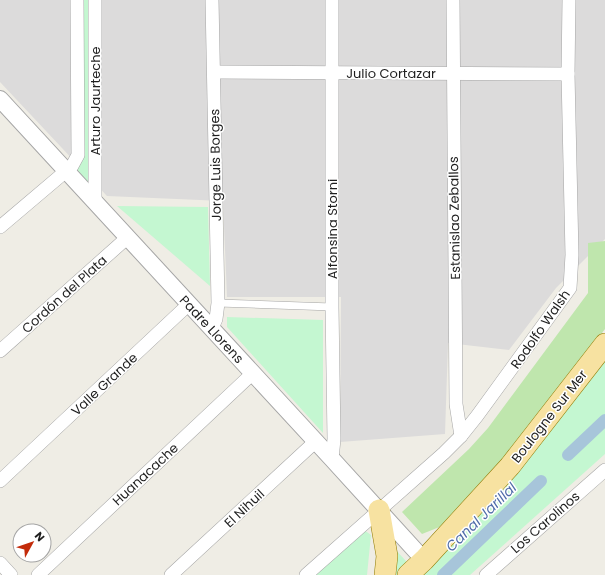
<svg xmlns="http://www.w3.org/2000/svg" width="605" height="575" font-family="Poppins,sans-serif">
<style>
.residential{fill:#dcdbdb}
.grass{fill:#bfe6ad}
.park{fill:#c4f7d1}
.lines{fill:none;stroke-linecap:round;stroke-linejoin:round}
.canal{stroke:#a7c5da;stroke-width:12}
.service-casing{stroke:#a5a5a5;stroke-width:8}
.minor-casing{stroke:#a5a5a5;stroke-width:14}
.tertiary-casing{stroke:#a5a5a5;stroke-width:18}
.primary-casing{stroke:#917d07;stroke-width:22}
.service{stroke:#fff;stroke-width:7}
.minor{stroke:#fff;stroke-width:13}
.tertiary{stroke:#fff;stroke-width:16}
.primary{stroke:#f7e2a1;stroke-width:21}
.labels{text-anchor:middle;stroke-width:3;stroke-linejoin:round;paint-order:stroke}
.street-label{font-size:13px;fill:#1e1e1e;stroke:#fff}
.water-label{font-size:14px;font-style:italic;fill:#4f6ca9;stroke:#fff}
</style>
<rect width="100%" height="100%" fill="#efede5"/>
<polygon class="residential" points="0,0 605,0 605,239 556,288 509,350 448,343 445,434 340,442 341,297 227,297 223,201 107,196 0,82"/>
<polygon class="grass" points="605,241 605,329 511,452 442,526 422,534 402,512 469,449 488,428 588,293 588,243"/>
<g class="park">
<polygon points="77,0 95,0 95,202 73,166"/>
<polygon points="117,206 208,207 210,286"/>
<polygon points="227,317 323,320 323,433 227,327"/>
<polygon points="605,360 605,454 470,575 423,575"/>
<polygon points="364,530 371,535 367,575 315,575"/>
<polygon points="392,546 406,561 406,566 398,575 393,575"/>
</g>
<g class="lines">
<g class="canal">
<polyline points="568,455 605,420"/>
<polyline points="443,575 541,481"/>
</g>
<defs>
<polyline id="service" points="218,303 332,307"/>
<g id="minor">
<polyline points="95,0 95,202"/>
<polyline points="453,0 456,404 461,436"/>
<polyline points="214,72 568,74"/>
<polyline points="0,227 72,166 78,155 77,0"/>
<polyline points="212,328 216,319 218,303 212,0"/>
<polyline points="0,351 128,237"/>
<polyline points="332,459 334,439 332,307 332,0"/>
<polyline points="0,481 189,304"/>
<polyline points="0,563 11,575"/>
<polyline points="38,575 253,373"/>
<polyline points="171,575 316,441"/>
<polyline points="306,575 444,453 461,436 477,416 570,288 572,255 568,74 569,0"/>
<polyline points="486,575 605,470"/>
</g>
<polyline id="tertiary" points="0,99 332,459 424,560"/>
<g id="primary">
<polyline points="379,510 387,556 385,575"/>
<polyline points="408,575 424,560 510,466 605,344"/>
</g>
</defs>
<use href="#service" class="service-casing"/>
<use href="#minor" class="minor-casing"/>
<use href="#tertiary" class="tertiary-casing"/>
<use href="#primary" class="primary-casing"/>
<use href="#service" class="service"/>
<use href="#minor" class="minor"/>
<use href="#tertiary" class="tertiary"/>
<use href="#primary" class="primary"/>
</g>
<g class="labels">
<g class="street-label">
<text x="391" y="78">Julio Cortazar</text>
<text transform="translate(95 101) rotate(-90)" y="5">Arturo Jaurteche</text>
<text transform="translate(215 165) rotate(-91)" y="5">Jorge Luis Borges</text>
<text transform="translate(454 218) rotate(-91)" y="5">Estanislao Zeballos</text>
<text transform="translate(332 229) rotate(-90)" y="5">Alfonsina Storni</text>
<text transform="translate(64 294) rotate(-42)" y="5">Cordón del Plata</text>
<text transform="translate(212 329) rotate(47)" y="5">Padre Llorens</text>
<text transform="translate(540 329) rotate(-55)" y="5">Rodolfo Walsh</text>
<text transform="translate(104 384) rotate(-43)" y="5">Valle Grande</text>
<text transform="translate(549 416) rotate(-52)" y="5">Boulogne Sur Mer</text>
<text transform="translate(145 474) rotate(-43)" y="5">Huanacache</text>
<text transform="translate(244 508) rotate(-43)" y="5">El Nihuil</text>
<text transform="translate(545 522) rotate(-41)" y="5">Los Carolinos</text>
</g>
<g class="water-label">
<text transform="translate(481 517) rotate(-44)" y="5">Canal Jarillal</text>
</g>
</g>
<g transform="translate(32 543) rotate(50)"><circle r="19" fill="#ffffff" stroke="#a5a5a5"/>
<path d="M0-3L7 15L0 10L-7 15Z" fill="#c32b0a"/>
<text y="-6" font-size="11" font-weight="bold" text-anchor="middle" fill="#1e1e1e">N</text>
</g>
</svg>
